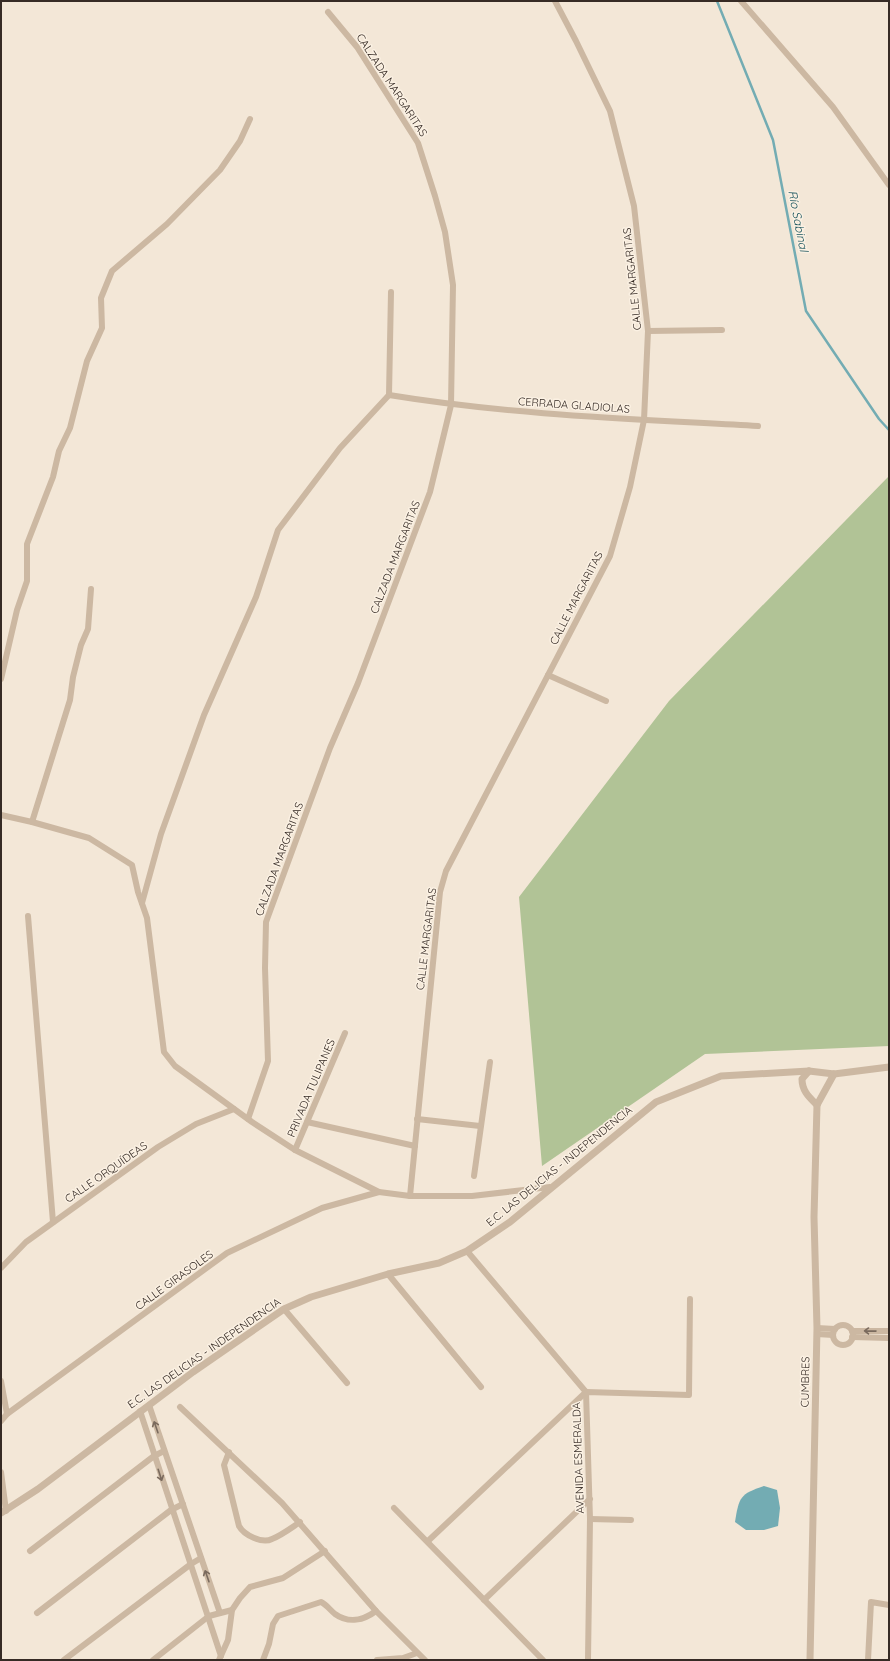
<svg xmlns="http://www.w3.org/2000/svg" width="890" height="1661" font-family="Quicksand,sans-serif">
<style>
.green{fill:#b1c396}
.water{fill:#73acb3}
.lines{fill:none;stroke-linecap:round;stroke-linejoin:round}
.stream{stroke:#73acb3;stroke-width:2.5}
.minor{stroke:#ccb8a2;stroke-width:6}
.tertiary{stroke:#ccb8a2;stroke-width:7}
.oneway{stroke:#7a6a5d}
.labels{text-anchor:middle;stroke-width:3;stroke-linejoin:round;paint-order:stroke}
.street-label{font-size:11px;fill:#362b25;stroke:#fbf1e3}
.water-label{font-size:12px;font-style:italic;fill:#17525b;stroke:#fbf1e3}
</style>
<rect width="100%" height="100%" fill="#f3e7d7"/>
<polygon class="green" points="889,476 889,1046 705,1054 542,1166 519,897 669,701"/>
<path class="water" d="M764,1486L777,1490L780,1508L778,1526L764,1530H746L735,1522C739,1497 740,1494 764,1486Z"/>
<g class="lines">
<polyline class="stream" points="717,1 773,140 806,311 879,419 889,430"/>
<g class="minor">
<polyline points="741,1 833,107 889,185"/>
<polyline points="648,331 722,330"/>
<path d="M389,395C511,415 635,419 758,426"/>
<polyline points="548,675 606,701"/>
<polyline points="1,679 17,610 27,581 27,544 53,477 59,451 70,428 87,361 102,328 101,298 112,271 167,224 220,170 240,141 250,119"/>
<polyline points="1,815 32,822 89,838 132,865 138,892 147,918 164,1052 175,1066 252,1122 295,1150 379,1192 410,1196 472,1196 550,1187"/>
<polyline points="32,822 70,700 73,677 81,645 88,629 91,589"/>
<polyline points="142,903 161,834 204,715 256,597 278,530 340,448 389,395 391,292"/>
<polyline points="28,916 53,1222"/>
<polyline points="248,1119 268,1061 265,968 266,922 330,748 358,683 430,492 451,405 453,285 445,232 435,196 418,143 357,47 328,12"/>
<polyline points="417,1119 480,1126"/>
<polyline points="307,1122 415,1146"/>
<polyline points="295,1150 345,1033"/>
<polyline points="474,1176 490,1062"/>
<polyline points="410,1196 440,892 446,871 610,556 630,487 644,420 648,331 634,206 610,111 576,41 555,1"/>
<polyline points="467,1251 586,1392 590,1519 588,1660"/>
<polyline points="1,1268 26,1242 158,1147 196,1124 234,1109"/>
<polyline points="388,1274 481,1387"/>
<polyline points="284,1309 347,1383"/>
<circle cx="843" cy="1335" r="10"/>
<polyline points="817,1328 835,1329"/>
<polyline points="852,1331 889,1331"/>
<polyline points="817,1334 833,1335"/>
<polyline points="852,1337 889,1338"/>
<polyline points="1,1381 7,1414"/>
<polyline points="149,1405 220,1613"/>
<polyline points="180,1407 282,1503 376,1611 425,1660"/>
<polyline points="140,1411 221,1656"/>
<polyline points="1,1421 7,1414 227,1253 322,1208 379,1192"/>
<path d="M229,1452L224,1465L239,1526C244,1535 262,1544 272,1539C282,1535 291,1528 300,1522"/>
<polyline points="1,1472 6,1511"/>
<polyline points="394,1508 543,1660"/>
<polyline points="590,1519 631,1520"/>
<polyline points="428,1541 586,1392 689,1395 690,1299"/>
<polyline points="30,1551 154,1456 164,1451"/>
<polyline points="484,1600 590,1499"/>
<polyline points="37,1613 171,1510 183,1504"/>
<polyline points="64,1660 191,1564 201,1558"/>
<polyline points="153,1660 209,1616 232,1610"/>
<polyline points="219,1660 228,1640 232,1610 240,1598 250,1587 283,1578 325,1551"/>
<path d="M263,1660L269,1644L273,1624L278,1616L321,1602C327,1605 330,1610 335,1614C349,1624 364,1620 376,1611"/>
<polyline points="377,1660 403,1658 417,1653"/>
<polyline points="868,1660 871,1602 889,1605"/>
</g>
<g class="tertiary">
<path d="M809,1071L802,1079C802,1091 809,1097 817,1105"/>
<polyline points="1,1513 38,1489 193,1372 284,1309 311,1297 388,1274 439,1263 467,1251 510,1222 656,1102 721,1076 809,1071 834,1074 889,1067"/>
<polyline points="810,1660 817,1328 814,1217 817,1105 834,1074"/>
</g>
</g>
<defs><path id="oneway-shaft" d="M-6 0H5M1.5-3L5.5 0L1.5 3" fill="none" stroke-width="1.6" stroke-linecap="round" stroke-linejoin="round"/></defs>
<g class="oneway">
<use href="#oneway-shaft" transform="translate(870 1331) rotate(-179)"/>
<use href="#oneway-shaft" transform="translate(156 1427) rotate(-109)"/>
<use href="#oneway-shaft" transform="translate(160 1475) rotate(72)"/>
<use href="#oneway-shaft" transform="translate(207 1576) rotate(-109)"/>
</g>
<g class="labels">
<g class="street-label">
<text transform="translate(392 85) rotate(57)" y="4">CALZADA MARGARITAS</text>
<text transform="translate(632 279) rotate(-96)" y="4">CALLE MARGARITAS</text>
<text transform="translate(574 405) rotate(4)" y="4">CERRADA GLADIOLAS</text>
<text transform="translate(395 557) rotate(-69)" y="4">CALZADA MARGARITAS</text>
<text transform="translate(576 598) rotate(-63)" y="4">CALLE MARGARITAS</text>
<text transform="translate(279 859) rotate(-70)" y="4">CALZADA MARGARITAS</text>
<text transform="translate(426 939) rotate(-83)" y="4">CALLE MARGARITAS</text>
<text transform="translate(311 1088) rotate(-67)" y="4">PRIVADA TULIPANES</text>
<text transform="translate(559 1166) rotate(-39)" y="4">E.C. LAS DELICIAS - INDEPENDENCIA</text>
<text transform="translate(106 1172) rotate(-35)" y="4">CALLE ORQUÍDEAS</text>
<text transform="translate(174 1280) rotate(-36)" y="4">CALLE GIRASOLES</text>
<text transform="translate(204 1353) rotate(-35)" y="4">E.C. LAS DELICIAS - INDEPENDENCIA</text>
<text transform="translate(805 1382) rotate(-89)" y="4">CUMBRES</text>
<text transform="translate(578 1458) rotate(-92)" y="4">AVENIDA ESMERALDA</text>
</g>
<g class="water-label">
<text transform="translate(798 221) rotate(79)" y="4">Río Sabinal</text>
</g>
</g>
<rect width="890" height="1661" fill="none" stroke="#362b25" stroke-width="4"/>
</svg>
